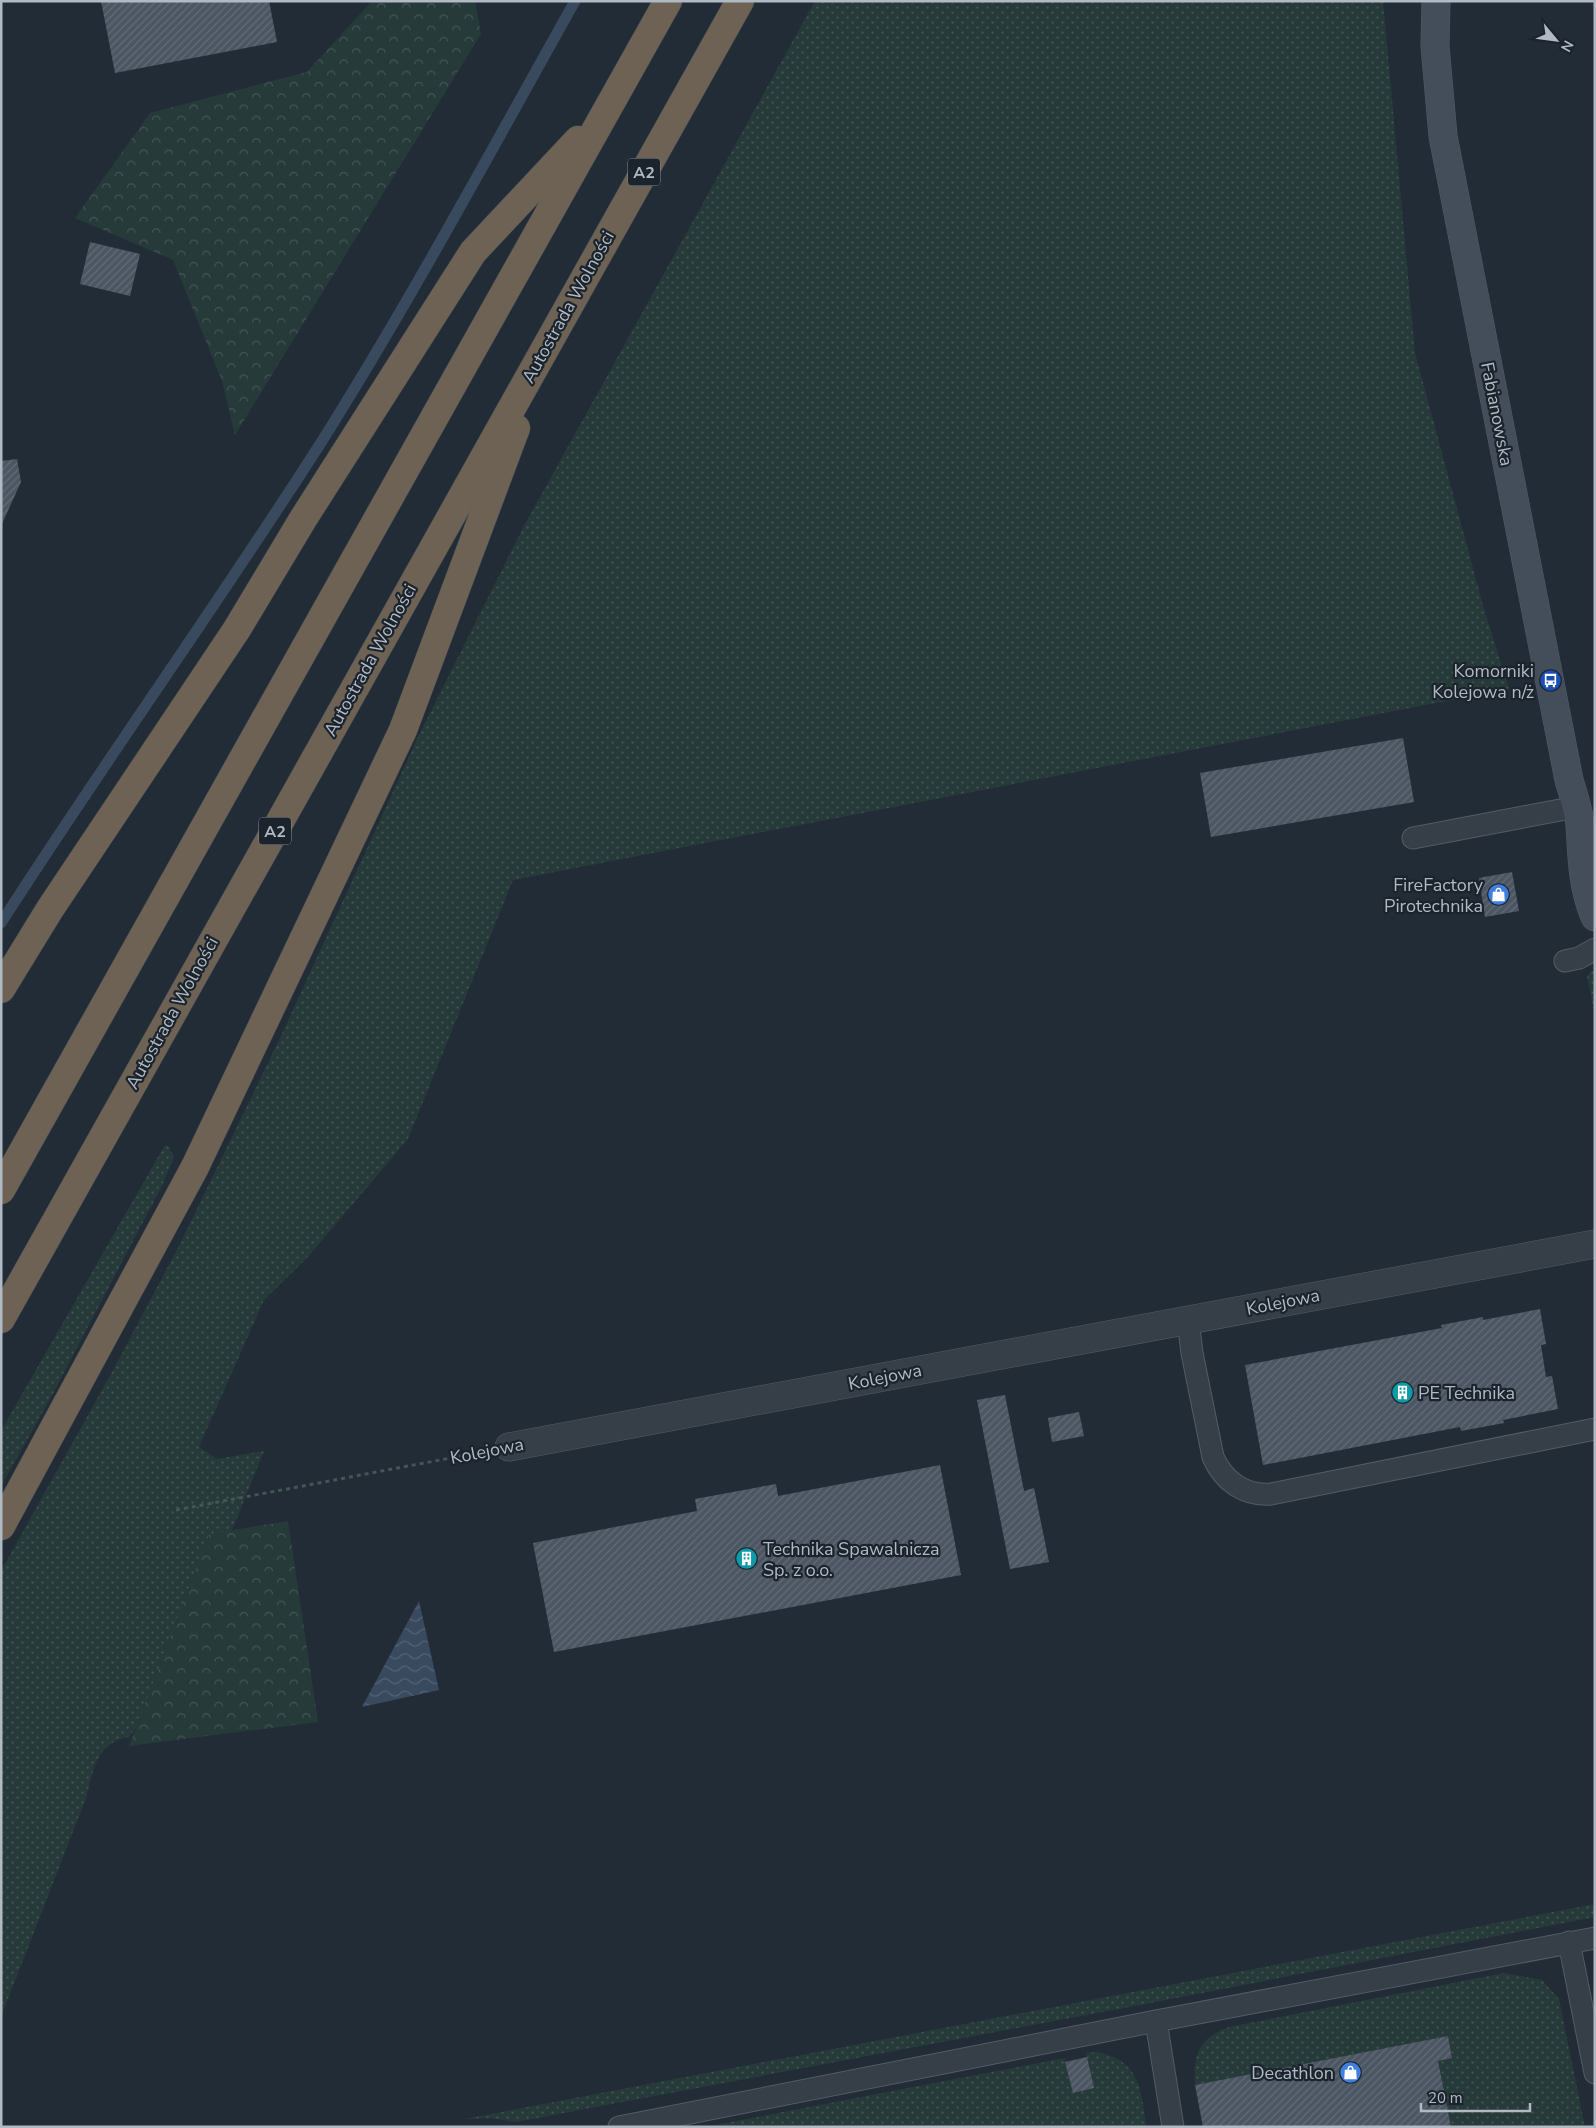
<svg xmlns="http://www.w3.org/2000/svg" width="1596" height="2128" font-family="'Nunito Sans',sans-serif">
<style>
.grass{fill:url(#grass-dots)}
.forest{fill:url(#forest-crowns)}
.water{fill:url(#water-waves)}
.lines{fill:none;stroke-linecap:round;stroke-linejoin:round}
.stream{stroke:#394a5f;stroke-width:11}
.building{fill:url(#building-hatch)}
.lane-casing{stroke:#535c65;stroke-width:23}
.street-casing{stroke:#535c65;stroke-width:29}
.secondary-casing{stroke:#535c65;stroke-width:29}
.highway-casing{stroke:#404952;stroke-width:29}
.path{stroke:#445557;stroke-width:3;stroke-dasharray:4 4;stroke-linecap:butt}
.lane{stroke:#363e47;stroke-width:21}
.street{stroke:#363e47;stroke-width:28}
.secondary{stroke:#444d5a;stroke-width:28}
.highway{stroke:#6d6253;stroke-width:28}
.labels{text-anchor:middle;stroke-width:4.5;stroke-linejoin:round;paint-order:stroke}
.shield{fill:#1b232c;stroke:#838c96;stroke-width:1}
.shield-label{font-size:16px;font-weight:bold;fill:#b0b9c4}
.street-label{font-size:18px;fill:#b0b9c4;stroke:#1b232c}
.poi-label{font-size:18px;fill:#b0b9c4;stroke:#1b232c;text-anchor:end}
</style>
<defs>
<pattern id="grass-dots" width="8" height="8" patternUnits="userSpaceOnUse" patternTransform="scale(1.25)"><rect width="8" height="8" fill="#273a3a"/><path d="M2 2h.1M6 6h.1" fill="none" stroke="#445455" stroke-width="1.8" stroke-linecap="round"/></pattern>
<pattern id="forest-crowns" width="20" height="18" patternUnits="userSpaceOnUse" patternTransform="scale(1.25)"><rect width="20" height="18" fill="#273a3a"/><path d="M2 6a3 3 0 1 1 6 0M12 15a3 3 0 1 1 6 0" fill="none" stroke="#445455"/></pattern>
<pattern id="water-waves" width="16" height="10" patternUnits="userSpaceOnUse" patternTransform="scale(1.25)"><rect width="16" height="10" fill="#394a5f"/><path d="M0 5q4-4 8 0t8 0" fill="none" stroke="#536274"/></pattern>
<pattern id="building-hatch" width="6" height="6" patternUnits="userSpaceOnUse" patternTransform="scale(1.25)"><rect width="6" height="6" fill="#4b5662"/><path d="M-1 1l2-2M0 6l6-6M5 7l2-2" fill="none" stroke="#626c77"/></pattern>
</defs>
<rect width="100%" height="100%" fill="#222c37"/>
<g class="grass">
<path d="M815,1H1383L1415,353L1484,609L1509,689L513,880L408,1139L307,1258L264,1300L199,1447L217,1459L264,1451L230,1535L138,1725L129,1737C95,1743 94,1770 86,1798L1,2017V1571L112,1372L179,1246L281,1036L419,735L524,526Z"/>
<polygon points="1592,971 1595,972 1595,1015 1587,976"/>
<polygon points="165,1145 169,1147 174,1157 162,1186 50,1399 1,1486 1,1431"/>
<polygon points="1595,1904 1595,1917 1150,2003 516,2122 490,2118 465,2119"/>
<path d="M1504,1973L1542,1980L1559,1999L1585,2127H1451L1438,2061L1452,2058L1448,2036L1195,2085C1193,2054 1199,2038 1229,2027Z"/>
<path d="M1096,2052C1141,2060 1140,2089 1147,2127H705L1065,2058L1073,2093L1094,2088L1086,2053Z"/>
</g>
<g class="forest">
<polygon points="372,1 475,1 481,34 235,435 222,381 173,260 75,218 150,113 307,72"/>
<polygon points="288,1521 318,1722 129,1746 209,1534"/>
</g>
<polygon class="water" points="419,1601 439,1690 362,1707"/>
<g class="lines">
<path class="stream" d="M1,923C105,761 218,604 322,441C412,298 492,149 575,1"/>
</g>
<g class="building">
<polygon points="101,1 269,1 277,42 115,73"/>
<polygon points="90,242 140,254 130,296 80,284"/>
<polygon points="17,459 21,482 1,526 1,461"/>
<polygon points="1403,738 1414,802 1211,837 1200,773"/>
<polygon points="1512,872 1519,911 1485,917 1479,878"/>
<polygon points="1540,1309 1546,1344 1541,1345 1546,1377 1552,1376 1558,1409 1503,1420 1504,1423 1461,1431 1460,1427 1263,1465 1245,1365 1442,1328 1441,1325 1483,1317 1483,1320"/>
<polygon points="1005,1395 1024,1491 1034,1488 1049,1562 1010,1569 977,1400"/>
<polygon points="1079,1412 1084,1436 1052,1442 1048,1418"/>
<polygon points="940,1465 961,1575 554,1652 533,1543 697,1511 695,1499 776,1484 778,1496"/>
<polygon points="1448,2036 1452,2058 1438,2061 1451,2127 1203,2127 1195,2085"/>
<polygon points="1087,2057 1094,2088 1073,2093 1065,2062"/>
</g>
<g class="lines">
<defs>
<g id="lane">
<polyline points="1413,838 1576,807"/>
<polyline points="1565,961 1579,958 1595,949"/>
<path d="M1188,1320L1192,1353L1213,1457C1224,1482 1245,1496 1271,1494L1595,1429"/>
<polyline points="1569,1942 1595,2073"/>
<polyline points="1156,2021 1173,2127"/>
<polyline points="619,2127 1156,2021 1595,1938"/>
</g>
<polyline id="street" points="509,1447 1595,1244"/>
<path id="secondary" d="M1436,1L1435,46L1443,136L1569,780C1573,794 1579,810 1580,825C1582,857 1582,886 1595,917"/>
<g id="highway">
<polyline points="1,989 50,909 237,629 303,519 473,252 578,140"/>
<polyline points="1,1190 668,1"/>
<polyline points="1,1319 740,1"/>
<polyline points="1,1526 195,1167 403,730 516,428"/>
</g>
</defs>
<use href="#lane" class="lane-casing"/>
<use href="#street" class="street-casing"/>
<use href="#secondary" class="secondary-casing"/>
<use href="#highway" class="highway-casing"/>
<polyline class="path" points="176,1510 477,1453"/>
<use href="#lane" class="lane"/>
<use href="#street" class="street"/>
<use href="#secondary" class="secondary"/>
<use href="#highway" class="highway"/>
</g>
<defs>
<symbol id="bus-disc" viewBox="-11 -11 22 22"><circle r="9.5" fill="#1a4fb4" stroke="#1b232c"/><path d="M-5-6H5V4H4V6H2V4H-2V6H-4V4H-5ZM-3.5-4V0h7V-4ZM-3.5 1.2v1.5H-2V1.2ZM2 1.2v1.5H3.5V1.2Z" fill="#fff"/></symbol>
<symbol id="shop-disc" viewBox="-11 -11 22 22"><circle r="9.5" fill="#3f7fe0" stroke="#1b232c"/><path d="M-5-2.5h2.3a2.7 3.5 0 0 1 5.4 0H5L5.5 6h-11ZM-1.5-2.5h3a1.5 2.3 0 0 0-3 0Z" fill="#fff"/></symbol>
<symbol id="building-disc" viewBox="-11 -11 22 22"><circle r="9.5" fill="#0f9aa8" stroke="#1b232c"/><path d="M-4-6H4V6H1V3H-1V6H-4ZM-2.5-4.3h1.7v1.8h-1.7ZM.8-4.3h1.7v1.8H.8ZM-2.5-1h1.7V.8h-1.7ZM.8-1h1.7V.8H.8Z" fill="#fff"/></symbol>
</defs>
<g fill-rule="evenodd">
<use href="#bus-disc" x="1538" y="668" width="25" height="25"/>
<use href="#shop-disc" x="1486" y="882" width="25" height="25"/>
<use href="#building-disc" x="1390" y="1380" width="25" height="25"/>
<use href="#building-disc" x="734" y="1546" width="25" height="25"/>
<use href="#shop-disc" x="1338" y="2060" width="25" height="25"/>
</g>
<g class="labels">
<g class="shield">
<rect x="628" y="158.5" width="32" height="27" rx="4"/>
<rect x="259" y="817.5" width="32" height="27" rx="4"/>
</g>
<g class="shield-label">
<text x="644" y="178">A2</text>
<text x="275" y="837">A2</text>
</g>
<g class="street-label">
<text transform="translate(568 307) rotate(-61)" y="6">Autostrada Wolności</text>
<text transform="translate(1497 414) rotate(79)" y="6">Fabianowska</text>
<text transform="translate(370 660) rotate(-61)" y="6">Autostrada Wolności</text>
<text transform="translate(172 1013) rotate(-61)" y="6">Autostrada Wolności</text>
<text transform="translate(1283 1302) rotate(-11)" y="6">Kolejowa</text>
<text transform="translate(885 1377) rotate(-11)" y="6">Kolejowa</text>
<text transform="translate(487 1451) rotate(-11)" y="6">Kolejowa</text>
</g>
<g class="poi-label">
<text x="1534" y="677">Komorniki<tspan x="1534" dy="21">Kolejowa n/ż</tspan></text>
<text x="1483" y="891">FireFactory<tspan x="1483" dy="21">Pirotechnika</tspan></text>
<text x="1418" y="1399" text-anchor="start">PE Technika</text>
<text x="763" y="1555" text-anchor="start">Technika Spawalnicza<tspan x="763" dy="21">Sp. z o.o.</tspan></text>
<text x="1334" y="2079">Decathlon</text>
</g>
</g>
<rect width="1596" height="2128" fill="none" stroke="#b0b9c4" stroke-width="5"/>
<g transform="translate(1556 40) rotate(119)" stroke="#1b232c" stroke-width="4" paint-order="stroke">
<path d="M0-4L9 19L0 12L-9 19Z" fill="#b0b9c4"/>
<text y="-8" font-size="14" font-weight="bold" text-anchor="middle" fill="#b0b9c4">N</text>
</g>
<path d="M1421 2103v8h109v-8" fill="none" stroke="#b0b9c4" stroke-width="2.5"/>
<text x="1428" y="2103" font-size="15" fill="#b0b9c4" stroke="#1b232c" stroke-width="4" paint-order="stroke">20 m</text>
</svg>
